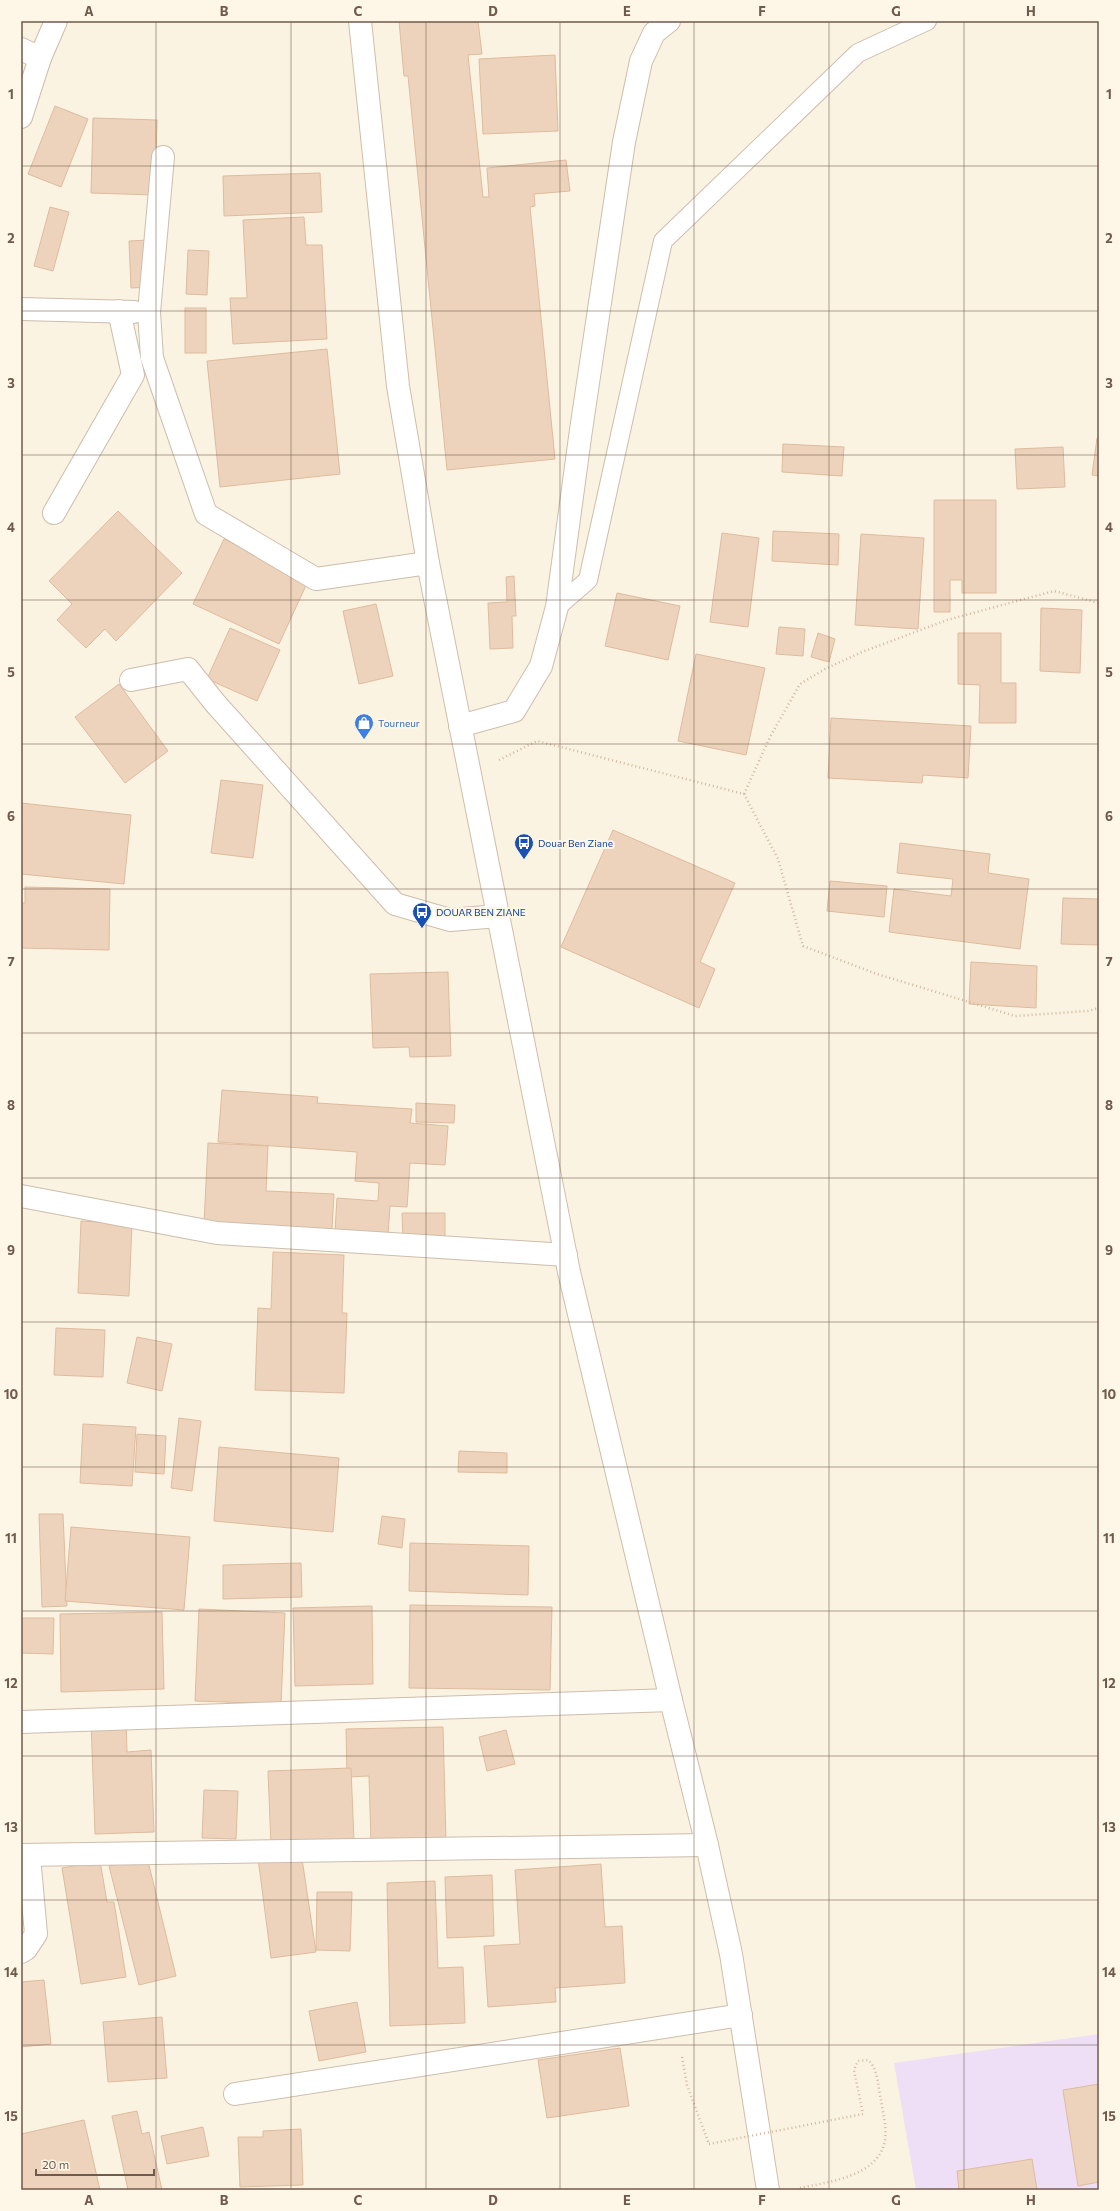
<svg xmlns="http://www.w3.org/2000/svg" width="1120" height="2211" font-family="Commissioner,sans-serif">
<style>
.education{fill:#efdff6}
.building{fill:#eed3bc;stroke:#dfbb9d}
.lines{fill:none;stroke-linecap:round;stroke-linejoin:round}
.service-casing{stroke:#cdbdad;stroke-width:20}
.minor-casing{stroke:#cdbdad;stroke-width:24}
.secondary-casing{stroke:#cfbdaa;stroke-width:24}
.path{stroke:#d2b79f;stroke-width:2.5;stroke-dasharray:1 3;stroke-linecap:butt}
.service{stroke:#fff;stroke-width:18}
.minor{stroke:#fff;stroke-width:22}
.secondary{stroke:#fff;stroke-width:22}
.path-bridge{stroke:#d2b79f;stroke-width:2.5;stroke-dasharray:1 3;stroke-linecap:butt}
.grid{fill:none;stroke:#705a4b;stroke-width:1;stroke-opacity:0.55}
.labels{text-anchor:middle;stroke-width:4;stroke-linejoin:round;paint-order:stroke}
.shop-label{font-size:10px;fill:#366cbe;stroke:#fef7e8;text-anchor:start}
.transit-label{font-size:10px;fill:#164399;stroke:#fef7e8;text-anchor:start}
.neatline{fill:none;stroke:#705a4b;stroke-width:1.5}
.grid-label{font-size:13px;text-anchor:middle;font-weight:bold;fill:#705a4b}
</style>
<rect width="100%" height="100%" fill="#faf3e2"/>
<polygon class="education" points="1099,2034 1099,2190 916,2190 894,2063"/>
<g class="building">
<polygon points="399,21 478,21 482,54 468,55 483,197 489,197 487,168 566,160 570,191 534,194 535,206 530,207 555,459 447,470 408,76 404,76"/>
<polygon points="555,55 558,131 483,134 479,59"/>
<polygon points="55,106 88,119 61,187 28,174"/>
<polygon points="93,118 157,120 155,195 91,193"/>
<polygon points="320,173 322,212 224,216 223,176"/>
<polygon points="50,207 69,212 53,271 34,266"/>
<polygon points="304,217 306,245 322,245 327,339 233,344 230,298 247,298 243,220"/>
<polygon points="150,240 152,287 131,288 129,241"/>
<polygon points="188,250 209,251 207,295 186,294"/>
<rect x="185" y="308" width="21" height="45"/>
<polygon points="327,349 340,474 220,487 207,361"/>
<polygon points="1097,438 1099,438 1099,476 1092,475"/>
<polygon points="783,444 844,447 842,476 782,472"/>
<polygon points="1063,447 1065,487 1017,489 1015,449"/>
<polygon points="934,500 996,500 996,593 962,593 962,580 950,580 950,612 934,612"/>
<polygon points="118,511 182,573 116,641 105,629 86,648 57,620 72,604 49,581"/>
<polygon points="773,531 839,534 838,565 772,561"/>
<polygon points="722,533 759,538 748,627 710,622"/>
<polygon points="861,534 924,538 918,629 855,625"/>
<polygon points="224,539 309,579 279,644 193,604"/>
<polygon points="514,576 516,616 512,616 513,648 490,649 488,603 507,602 506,577"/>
<polygon points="617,593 680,606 668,660 605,646"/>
<polygon points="376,604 393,676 359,684 343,611"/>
<polygon points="1041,608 1082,610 1080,673 1040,671"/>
<polygon points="779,627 805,629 803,656 776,654"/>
<polygon points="230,628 280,650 257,701 207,679"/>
<polygon points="818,633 835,639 829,662 811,657"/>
<polygon points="958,633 1001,633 1001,683 1016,683 1016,723 979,723 980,685 958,684"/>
<polygon points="696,654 765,668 746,755 678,741"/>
<polygon points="119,684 168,751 125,783 75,717"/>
<polygon points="831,718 971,726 968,778 923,775 922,783 828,778"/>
<polygon points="221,780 263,785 253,858 211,853"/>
<polygon points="21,803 131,815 124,884 21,874"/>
<polygon points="613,830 735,883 700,962 715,969 699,1008 561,947"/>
<polygon points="900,843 990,854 988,873 1029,879 1020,949 889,932 894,889 951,896 953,879 897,873"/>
<polygon points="830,881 887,886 884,917 827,911"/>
<polygon points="25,887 110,889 109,950 21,948 21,903 25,903"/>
<polygon points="1063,898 1099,899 1099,945 1061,944"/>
<polygon points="971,962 1037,966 1036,1008 969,1004"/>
<polygon points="448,972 451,1056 410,1057 409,1047 373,1048 370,974"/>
<polygon points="222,1090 318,1097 317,1103 412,1109 410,1123 448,1126 445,1165 410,1163 407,1207 390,1206 388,1235 335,1231 337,1198 378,1201 379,1183 355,1181 357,1152 218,1142"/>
<polygon points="416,1103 455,1105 454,1123 416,1122"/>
<polygon points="208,1143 268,1146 266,1191 334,1194 332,1229 204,1223"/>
<polygon points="402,1213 445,1213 445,1239 403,1239"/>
<polygon points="81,1221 132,1224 129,1296 78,1293"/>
<polygon points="273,1252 344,1255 342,1313 347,1313 344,1393 255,1390 258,1308 271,1309"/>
<polygon points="56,1328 105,1330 103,1377 54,1375"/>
<polygon points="137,1337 172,1344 162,1391 127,1383"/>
<polygon points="179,1418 201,1421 192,1491 171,1488"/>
<polygon points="83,1424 136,1427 132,1486 80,1483"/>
<polygon points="137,1434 166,1436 164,1474 135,1472"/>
<polygon points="219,1447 339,1458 333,1532 214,1521"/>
<polygon points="459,1451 507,1453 507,1473 458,1472"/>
<polygon points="39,1514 63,1514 67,1606 42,1607"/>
<polygon points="382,1516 405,1519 402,1548 378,1544"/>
<polygon points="71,1527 190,1537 184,1610 65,1601"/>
<polygon points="410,1543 529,1546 528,1595 409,1591"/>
<polygon points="301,1563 302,1597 223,1599 223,1565"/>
<polygon points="410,1605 552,1607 550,1690 409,1688"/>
<polygon points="372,1606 373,1684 295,1686 293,1608"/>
<polygon points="199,1609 285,1613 281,1704 195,1701"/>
<polygon points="162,1612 164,1689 61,1692 60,1614"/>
<polygon points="21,1618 54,1618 53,1654 21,1653"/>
<polygon points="126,1719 127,1752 151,1750 154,1832 95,1834 91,1720"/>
<polygon points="443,1727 446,1841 371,1843 369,1776 347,1777 346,1729"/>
<polygon points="506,1730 515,1764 487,1771 479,1737"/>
<polygon points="351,1768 354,1841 271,1845 268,1771"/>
<polygon points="204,1790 238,1791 236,1839 202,1838"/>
<polygon points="301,1852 316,1952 271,1958 258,1858"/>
<polygon points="147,1857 176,1976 139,1985 109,1866"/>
<polygon points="100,1861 107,1902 114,1902 126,1977 81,1984 62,1868"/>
<polygon points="601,1864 605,1927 622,1926 625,1983 555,1988 556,2002 488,2007 484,1946 520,1944 515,1870"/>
<polygon points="492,1875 494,1936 447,1938 445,1877"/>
<polygon points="435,1881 438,1968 463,1967 465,2023 390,2026 387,1883"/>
<polygon points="317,1892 352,1892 350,1951 316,1950"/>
<polygon points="44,1980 51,2044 21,2047 21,1982"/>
<polygon points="357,2002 366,2052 319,2061 309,2011"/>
<polygon points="162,2017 167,2078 108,2082 103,2022"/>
<polygon points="620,2048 629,2106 547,2118 538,2060"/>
<polygon points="1099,2084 1099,2182 1078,2186 1063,2090"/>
<polygon points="137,2111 142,2134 149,2132 162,2190 128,2190 112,2116"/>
<polygon points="84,2120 100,2190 21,2190 21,2134"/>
<polygon points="203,2127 209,2156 167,2164 161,2136"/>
<polygon points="301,2129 303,2185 240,2187 238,2137 263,2137 263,2131"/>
<polygon points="1032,2159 1037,2190 959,2190 957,2171"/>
</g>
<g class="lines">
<defs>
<polyline id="service" points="557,607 588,580 663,241 858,53 927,21"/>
<g id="minor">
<polyline points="21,49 40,58"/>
<polyline points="21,117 40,58 56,21"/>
<polyline points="163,157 149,312 152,358 206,514 316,579 428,563"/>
<polyline points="21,309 134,312"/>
<polyline points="54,513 133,375 119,311"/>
<polyline points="131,680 188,669 215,703 395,904 450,920 498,916"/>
<polyline points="460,726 514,711 541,666 557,607 581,430 624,142 641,61 654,33 669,21"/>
<polyline points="21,1196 217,1233 566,1255"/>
<polyline points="21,1722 671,1700"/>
<polyline points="21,1855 707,1845"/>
<polyline points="21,1952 26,1949 36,1934 29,1856"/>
<polyline points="235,2094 741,2015"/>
</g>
<polyline id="secondary" points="360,21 398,386 428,563 569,1272 671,1700 707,1845 731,1954 768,2190"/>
</defs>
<use href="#service" class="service-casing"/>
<use href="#minor" class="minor-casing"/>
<use href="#secondary" class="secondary-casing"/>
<g class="path">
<polyline points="499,760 537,741 744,794 778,859 803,946 877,974 1015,1016 1088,1011 1099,1008"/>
<polyline points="744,794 770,737 800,684 825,669 862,652 947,620 1054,591 1099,603"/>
<polyline points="682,2057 687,2085 709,2144"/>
<path d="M800,2188C828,2182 874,2177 884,2145C888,2132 883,2114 881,2100C878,2087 878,2068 868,2060L858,2061L854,2070L863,2114"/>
</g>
<use href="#service" class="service"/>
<use href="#minor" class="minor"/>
<use href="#secondary" class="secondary"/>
<polyline class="path-bridge" points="709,2144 863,2114"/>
</g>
<path class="grid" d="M156,21V2190M291,21V2190M426,21V2190M560,21V2190M694,21V2190M829,21V2190M964,21V2190M21,166H1099M21,311H1099M21,455H1099M21,600H1099M21,744H1099M21,889H1099M21,1033H1099M21,1178H1099M21,1322H1099M21,1467H1099M21,1611H1099M21,1756H1099M21,1900H1099M21,2045H1099"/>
<defs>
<symbol id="shop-pin" viewBox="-11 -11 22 30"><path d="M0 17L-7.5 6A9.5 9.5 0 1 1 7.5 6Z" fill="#3f7fe0" stroke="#fef7e8"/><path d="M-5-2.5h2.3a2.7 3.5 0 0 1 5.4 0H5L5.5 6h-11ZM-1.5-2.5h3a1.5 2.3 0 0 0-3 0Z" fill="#fff"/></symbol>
<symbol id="bus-pin" viewBox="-11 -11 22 30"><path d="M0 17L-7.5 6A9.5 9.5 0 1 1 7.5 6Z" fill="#1a4fb4" stroke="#fef7e8"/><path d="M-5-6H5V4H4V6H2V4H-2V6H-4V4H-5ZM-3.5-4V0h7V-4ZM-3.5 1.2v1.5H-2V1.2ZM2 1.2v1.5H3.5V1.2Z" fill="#fff"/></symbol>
</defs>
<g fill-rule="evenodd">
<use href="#shop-pin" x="353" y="712" width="22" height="30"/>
<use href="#bus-pin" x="513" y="832" width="22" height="30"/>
<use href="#bus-pin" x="411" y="901" width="22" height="30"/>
</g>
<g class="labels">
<g class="shop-label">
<text x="378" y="727">Tourneur</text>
</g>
<g class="transit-label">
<text x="538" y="847">Douar Ben Ziane</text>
<text x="436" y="916">DOUAR BEN ZIANE</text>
</g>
</g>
<rect width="1120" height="2211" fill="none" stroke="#fef7e8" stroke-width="44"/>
<path d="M36 2169v6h118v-6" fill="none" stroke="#705a4b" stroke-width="2"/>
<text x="42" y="2169" font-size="12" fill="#705a4b" stroke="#fef7e8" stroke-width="3" paint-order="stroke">20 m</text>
<rect x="22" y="22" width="1076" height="2167" class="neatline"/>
<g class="grid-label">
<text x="89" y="16">A</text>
<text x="224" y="16">B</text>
<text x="358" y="16">C</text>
<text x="493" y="16">D</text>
<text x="627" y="16">E</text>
<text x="762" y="16">F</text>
<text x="896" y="16">G</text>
<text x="1031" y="16">H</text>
<text x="11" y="99">1</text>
<text x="1109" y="99">1</text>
<text x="11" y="243">2</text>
<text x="1109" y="243">2</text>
<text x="11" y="388">3</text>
<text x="1109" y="388">3</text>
<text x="11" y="532">4</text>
<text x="1109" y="532">4</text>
<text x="11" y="677">5</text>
<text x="1109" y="677">5</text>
<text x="11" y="821">6</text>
<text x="1109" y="821">6</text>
<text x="11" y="966">7</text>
<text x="1109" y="966">7</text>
<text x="11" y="1110">8</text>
<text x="1109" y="1110">8</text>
<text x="11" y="1255">9</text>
<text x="1109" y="1255">9</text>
<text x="11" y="1399">10</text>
<text x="1109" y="1399">10</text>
<text x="11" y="1543">11</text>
<text x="1109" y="1543">11</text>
<text x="11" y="1688">12</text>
<text x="1109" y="1688">12</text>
<text x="11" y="1832">13</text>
<text x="1109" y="1832">13</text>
<text x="11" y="1977">14</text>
<text x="1109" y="1977">14</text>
<text x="11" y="2121">15</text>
<text x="1109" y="2121">15</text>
<text x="89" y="2205">A</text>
<text x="224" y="2205">B</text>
<text x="358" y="2205">C</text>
<text x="493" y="2205">D</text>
<text x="627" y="2205">E</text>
<text x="762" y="2205">F</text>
<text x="896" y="2205">G</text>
<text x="1031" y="2205">H</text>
</g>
</svg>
